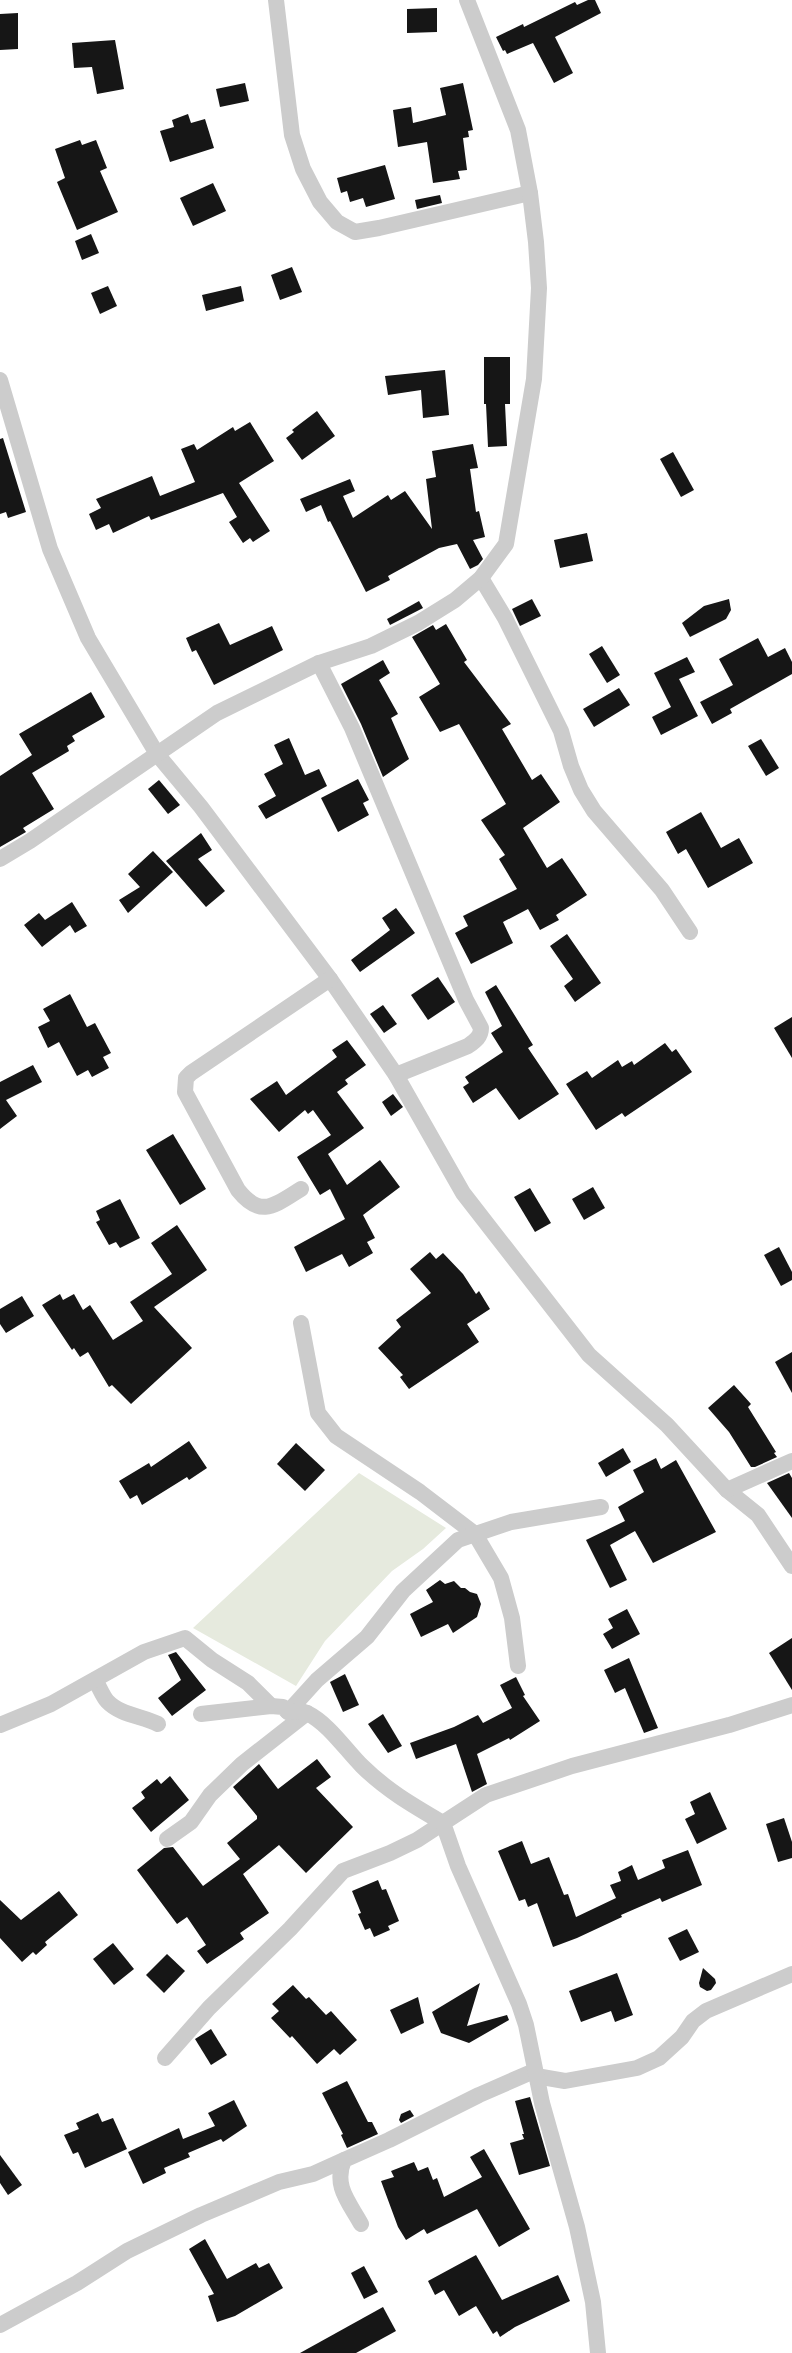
<svg xmlns="http://www.w3.org/2000/svg" width="792" height="2353" font-family="'PT Sans Narrow',sans-serif">
<style>
.green{fill:#e6eade}
.building{fill:#161616}
.lines{fill:none;stroke-linecap:round;stroke-linejoin:round}
.street{stroke:#ccc;stroke-width:16}
</style>
<rect width="100%" height="100%" fill="#fff"/>
<polygon class="green" points="359,1473 446,1528 423,1549 392,1571 325,1641 296,1686 193,1628"/>
<g class="building">
<polygon points="588,0 595,0 601,13 555,37 573,73 554,83 533,43 507,54 505,50 503,51 496,37 523,24 524,27 575,2 577,5"/>
<polygon points="437,8 437,32 407,33 407,9"/>
<polygon points="18,13 18,49 0,50 0,14"/>
<polygon points="115,40 124,89 97,94 92,67 74,68 72,43"/>
<polygon points="245,83 249,101 220,107 216,89"/>
<polygon points="463,83 473,130 468,131 469,137 463,138 467,170 458,171 460,179 433,183 427,142 398,147 393,110 411,107 413,123 446,115 440,88"/>
<polygon points="188,114 191,123 205,119 214,148 170,162 160,131 174,127 172,120"/>
<polygon points="80,140 82,145 96,140 107,168 100,171 118,212 77,230 57,182 65,178 55,149"/>
<polygon points="385,165 395,199 366,207 363,198 350,202 347,191 341,193 337,178"/>
<polygon points="213,183 226,211 193,226 180,198"/>
<polygon points="440,195 442,203 417,209 415,200"/>
<polygon points="91,234 99,253 82,260 75,241"/>
<polygon points="292,267 302,292 280,300 271,275"/>
<polygon points="108,286 117,306 100,314 91,293"/>
<polygon points="241,286 244,301 206,311 202,295"/>
<polygon points="484,357 510,357 510,404 505,404 507,446 488,447 486,404 484,404"/>
<polygon points="445,370 449,415 423,418 421,390 388,395 385,376"/>
<polygon points="317,411 335,436 302,460 286,438 294,432 292,430"/>
<polygon points="250,422 274,461 239,483 270,531 253,542 250,538 243,543 229,522 237,517 223,493 151,520 149,516 113,533 109,524 96,530 89,514 101,508 96,499 152,476 160,496 195,482 181,449 194,444 197,450 233,427 235,431"/>
<polygon points="3,438 26,512 8,518 6,512 0,514 0,439"/>
<polygon points="473,444 478,468 470,469 476,512 479,511 485,537 473,540 483,559 478,565 470,569 457,544 439,548 388,576 390,580 366,592 330,521 328,522 321,505 306,512 300,499 350,479 355,491 343,496 353,518 388,495 391,500 405,491 432,529 426,479 436,477 432,451"/>
<polygon points="673,452 694,490 681,497 660,459"/>
<polygon points="587,533 593,561 560,568 554,540"/>
<polygon points="532,599 541,616 520,626 512,609"/>
<polygon points="729,599 731,610 726,619 690,637 682,623 704,606"/>
<polygon points="419,601 423,608 390,625 387,619"/>
<polygon points="219,623 230,645 272,626 283,650 214,685 196,650 192,652 186,638"/>
<polygon points="446,624 467,660 464,662 511,724 502,729 532,780 541,774 560,802 523,828 547,868 562,858 587,895 556,915 559,920 540,930 528,909 503,922 513,943 471,964 455,933 468,926 463,916 517,889 499,859 505,855 481,820 506,804 459,724 440,732 419,697 440,684 412,637 433,625 436,630"/>
<polygon points="758,638 768,657 785,648 792,662 792,674 730,709 732,713 712,724 700,702 733,685 719,659"/>
<polygon points="602,646 620,675 607,683 589,654"/>
<polygon points="687,657 695,672 679,679 698,716 661,735 652,717 671,707 654,673"/>
<polygon points="383,660 390,673 379,680 398,714 391,718 409,759 383,777 361,724 341,684"/>
<polygon points="619,688 630,705 594,727 583,709"/>
<polygon points="91,692 105,717 72,736 75,741 67,746 69,751 32,773 54,809 23,828 26,832 0,847 0,776 32,755 19,734"/>
<polygon points="289,738 305,775 319,769 327,786 266,819 258,806 276,796 264,774 283,764 274,745"/>
<polygon points="761,739 779,768 766,776 748,746"/>
<polygon points="358,779 369,800 363,803 369,815 338,832 321,798"/>
<polygon points="159,780 180,805 168,814 148,789"/>
<polygon points="701,812 721,848 739,838 753,863 708,888 686,849 678,854 666,832"/>
<polygon points="201,833 212,850 198,859 225,891 206,907 166,861"/>
<polygon points="153,851 173,872 128,913 119,900 140,887 128,874"/>
<polygon points="72,902 87,926 75,933 70,925 42,947 24,925 39,913 45,920"/>
<polygon points="396,908 415,933 360,972 351,960 390,930 382,918"/>
<polygon points="567,934 601,983 575,1002 564,986 573,979 550,946"/>
<polygon points="438,977 455,1002 428,1020 411,995"/>
<polygon points="496,985 533,1045 528,1048 559,1094 519,1120 496,1088 473,1103 463,1087 469,1083 465,1077 503,1052 491,1033 502,1026 485,992"/>
<polygon points="70,994 87,1027 95,1023 111,1053 103,1057 109,1068 92,1077 88,1070 77,1076 59,1042 48,1048 38,1027 50,1021 43,1009"/>
<polygon points="383,1005 397,1024 384,1033 370,1014"/>
<polygon points="792,1017 792,1058 774,1028"/>
<polygon points="347,1040 366,1065 345,1080 348,1084 337,1092 364,1128 328,1154 347,1185 380,1160 400,1187 363,1215 375,1238 367,1242 373,1253 349,1267 342,1254 306,1272 294,1247 345,1219 330,1189 320,1195 297,1157 331,1135 313,1110 308,1114 305,1110 279,1132 250,1099 277,1081 286,1095 337,1057 332,1050"/>
<polygon points="665,1043 672,1052 676,1049 692,1072 625,1117 622,1113 596,1130 566,1084 587,1071 592,1078 618,1060 622,1067 632,1061 634,1065"/>
<polygon points="33,1065 42,1082 6,1100 17,1116 0,1129 0,1082"/>
<polygon points="393,1094 403,1107 391,1116 382,1102"/>
<polygon points="173,1134 206,1189 180,1205 146,1150"/>
<polygon points="593,1187 605,1208 584,1220 572,1199"/>
<polygon points="530,1188 551,1223 535,1232 514,1197"/>
<polygon points="120,1199 140,1238 120,1248 116,1242 109,1245 96,1222 100,1220 96,1211"/>
<polygon points="177,1225 207,1270 154,1307 192,1348 131,1404 112,1385 109,1387 88,1352 80,1357 74,1348 72,1350 42,1305 60,1294 63,1300 74,1294 83,1310 90,1305 113,1340 143,1321 130,1302 172,1274 151,1243"/>
<polygon points="779,1247 792,1272 792,1280 781,1286 764,1255"/>
<polygon points="430,1252 436,1259 443,1253 463,1274 476,1294 479,1291 490,1309 467,1324 479,1342 409,1389 400,1377 403,1375 378,1348 401,1327 396,1320 431,1293 410,1269"/>
<polygon points="22,1296 34,1316 6,1333 0,1324 0,1309"/>
<polygon points="792,1352 792,1393 775,1362"/>
<polygon points="734,1385 751,1404 748,1407 776,1452 774,1453 777,1457 755,1467 751,1467 729,1432 708,1408"/>
<polygon points="189,1441 207,1468 189,1480 187,1477 142,1505 137,1495 130,1499 119,1481 149,1463 151,1467"/>
<polygon points="296,1443 325,1470 305,1491 277,1464"/>
<polygon points="623,1448 631,1462 606,1477 598,1463"/>
<polygon points="656,1458 661,1469 676,1460 716,1532 653,1563 635,1531 610,1545 627,1580 610,1588 586,1540 625,1521 618,1507 644,1492 633,1470"/>
<polygon points="789,1473 792,1478 792,1518 767,1483"/>
<polygon points="440,1580 445,1584 454,1581 461,1588 465,1588 470,1592 477,1594 481,1604 477,1617 453,1633 448,1624 421,1637 410,1614 433,1602 426,1590"/>
<polygon points="627,1609 640,1634 612,1649 603,1634 613,1628 608,1619"/>
<polygon points="792,1638 792,1690 769,1653"/>
<polygon points="176,1652 206,1690 172,1716 158,1698 181,1680 168,1655"/>
<polygon points="629,1658 658,1728 644,1733 625,1688 615,1693 604,1670"/>
<polygon points="345,1674 359,1705 343,1712 330,1682"/>
<polygon points="516,1677 525,1695 523,1696 540,1721 510,1740 509,1738 477,1754 487,1784 472,1792 456,1744 416,1759 410,1743 454,1727 478,1715 483,1723 512,1708 500,1685"/>
<polygon points="383,1714 402,1746 388,1753 368,1724"/>
<polygon points="317,1759 331,1777 316,1788 353,1827 306,1873 279,1845 243,1874 269,1913 240,1933 244,1939 207,1964 197,1951 206,1945 187,1917 177,1924 137,1870 164,1848 173,1847 203,1886 240,1859 227,1843 257,1819 257,1816 233,1787 259,1764 278,1789"/>
<polygon points="170,1776 189,1800 151,1832 132,1808 145,1798 141,1792 157,1779 161,1784"/>
<polygon points="710,1792 727,1829 697,1844 685,1819 695,1814 690,1802"/>
<polygon points="784,1818 792,1842 792,1858 778,1862 766,1824"/>
<polygon points="522,1841 531,1864 549,1857 564,1895 568,1894 576,1917 616,1898 610,1885 621,1881 618,1872 632,1865 638,1880 665,1868 662,1860 688,1850 702,1885 662,1902 660,1898 621,1915 622,1917 577,1938 553,1947 537,1903 528,1907 525,1899 519,1901 498,1851"/>
<polygon points="378,1880 382,1890 386,1889 399,1921 388,1926 390,1930 374,1937 370,1928 365,1930 358,1914 361,1913 352,1891"/>
<polygon points="59,1891 78,1915 45,1942 47,1945 36,1955 33,1952 22,1962 0,1938 0,1900 21,1920"/>
<polygon points="687,1929 699,1952 680,1961 668,1938"/>
<polygon points="113,1943 134,1969 114,1985 93,1959"/>
<polygon points="167,1954 185,1971 164,1993 146,1975"/>
<polygon points="703,1968 715,1979 716,1983 711,1990 707,1991 700,1987 699,1983"/>
<polygon points="617,1973 633,2015 615,2022 611,2011 581,2022 569,1991"/>
<polygon points="480,1983 467,2026 507,2015 509,2020 469,2043 441,2033 432,2012"/>
<polygon points="293,1985 306,1999 309,1997 326,2015 331,2011 357,2040 340,2055 334,2049 317,2064 292,2036 290,2038 271,2018 279,2011 272,2004"/>
<polygon points="418,1997 424,2023 401,2034 390,2010"/>
<polygon points="211,2029 227,2055 211,2065 195,2039"/>
<polygon points="347,2081 368,2122 372,2122 378,2134 347,2148 341,2135 343,2134 322,2093"/>
<polygon points="530,2097 550,2166 519,2175 510,2143 524,2139 522,2134 524,2134 515,2101"/>
<polygon points="234,2100 247,2126 223,2142 221,2139 188,2153 190,2157 164,2168 166,2173 143,2184 128,2152 179,2128 183,2139 215,2126 208,2113"/>
<polygon points="410,2110 414,2116 401,2123 399,2120 401,2114"/>
<polygon points="98,2113 102,2122 113,2118 127,2149 85,2168 78,2152 73,2154 64,2135 79,2129 76,2123"/>
<polygon points="484,2149 530,2229 499,2247 477,2209 427,2234 424,2229 406,2240 398,2227 381,2181 394,2177 391,2171 414,2162 418,2171 428,2167 433,2180 437,2178 444,2197 482,2177 470,2157"/>
<polygon points="0,2155 22,2185 8,2195 0,2183"/>
<polygon points="205,2239 227,2279 256,2263 259,2268 269,2263 283,2288 235,2316 217,2322 208,2296 214,2294 189,2249"/>
<polygon points="476,2255 502,2300 558,2275 570,2301 515,2327 500,2337 497,2331 493,2334 476,2306 459,2316 444,2290 435,2295 428,2281"/>
<polygon points="364,2266 378,2292 364,2299 351,2273"/>
<polygon points="383,2307 396,2331 356,2353 300,2353"/>
</g>
<g class="lines">
<g class="street">
<polyline points="276,0 292,135 303,169 320,202 337,222 355,232 379,228 530,193"/>
<polyline points="0,380 50,549 88,638 157,754 201,807 330,979 396,1075 463,1193 589,1355 667,1425 727,1490 758,1515 792,1566"/>
<polyline points="481,578 505,618 561,731 571,766 581,790 594,811 662,890 690,932"/>
<path d="M319,663L352,728L466,1000L481,1028C481,1037 475,1041 468,1046L396,1075"/>
<polyline points="0,859 30,841 217,713 319,663 371,646 418,623 455,600 481,578 506,544 534,379 539,288 536,242 530,193 518,130 467,0"/>
<path d="M301,1189C275,1205 261,1219 238,1190L185,1092L186,1078L191,1073L330,979"/>
<polyline points="301,1323 318,1413 336,1436 420,1492 475,1534 501,1578 512,1618 518,1666"/>
<polyline points="727,1490 792,1461"/>
<path d="M95,1680C99,1686 102,1695 107,1701C120,1715 142,1716 158,1724"/>
<polyline points="288,1712 317,1680 367,1637 403,1591 458,1540 511,1522 601,1507"/>
<polyline points="0,1725 51,1704 144,1652 185,1638 212,1660 248,1683 271,1706"/>
<polyline points="167,1839 191,1822 210,1795 242,1764 307,1713"/>
<path d="M165,2058L209,2008L290,1929L343,1871L390,1853L417,1840L443,1823C414,1806 386,1790 362,1766C345,1749 329,1724 307,1713C301,1710 295,1711 288,1712L283,1707L271,1706L201,1714"/>
<polyline points="536,2076 565,2081 637,2068 659,2058 682,2037 693,2021 706,2011 792,1974"/>
<path d="M361,2224C349,2202 333,2186 344,2160L389,2140L479,2095L534,2071"/>
<polyline points="0,2325 77,2283 127,2251 201,2215 279,2182 313,2174 344,2160"/>
<polyline points="598,2353 593,2302 577,2227 542,2103 526,2025 519,2004 458,1866 443,1823 486,1795 572,1766 729,1725 792,1705"/>
</g>
</g>
</svg>
